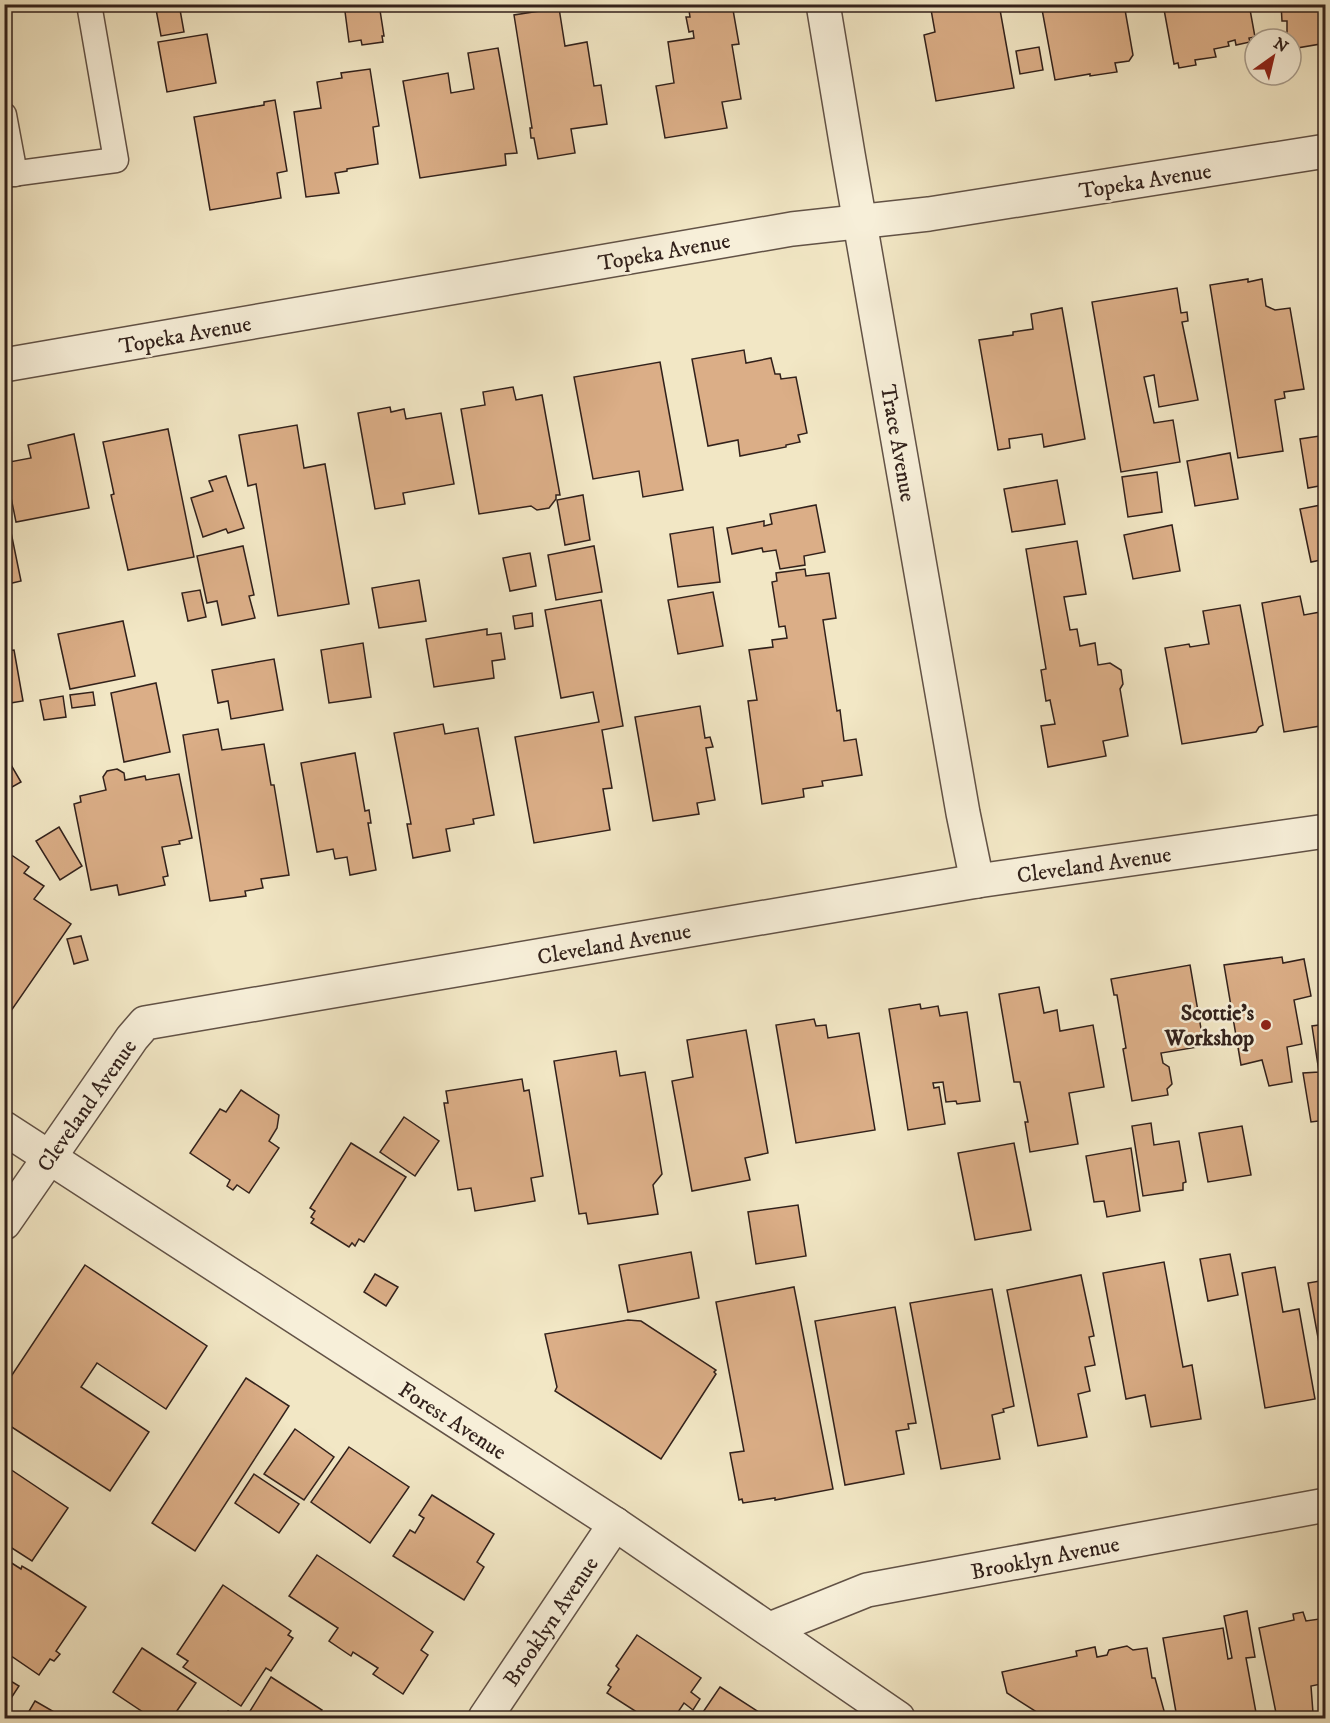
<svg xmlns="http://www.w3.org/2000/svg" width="1330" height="1723" font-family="'IM FELL DW Pica',serif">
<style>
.building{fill:#dbae87;stroke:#32211b;stroke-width:1.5}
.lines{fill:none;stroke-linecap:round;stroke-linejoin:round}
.lane-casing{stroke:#625246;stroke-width:27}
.street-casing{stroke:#625246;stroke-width:36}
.lane{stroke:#f7efd9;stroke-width:24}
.street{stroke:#f7efd9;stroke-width:33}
.poi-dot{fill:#8f2418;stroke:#f7efd9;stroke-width:2}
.labels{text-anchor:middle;stroke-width:5;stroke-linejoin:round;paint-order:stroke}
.street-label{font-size:22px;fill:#32211b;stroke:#f7efd9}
.poi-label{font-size:22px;font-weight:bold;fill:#32211b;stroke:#f7efd9;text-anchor:end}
</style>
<rect width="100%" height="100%" fill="#f2e7c5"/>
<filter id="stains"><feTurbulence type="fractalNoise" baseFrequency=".00333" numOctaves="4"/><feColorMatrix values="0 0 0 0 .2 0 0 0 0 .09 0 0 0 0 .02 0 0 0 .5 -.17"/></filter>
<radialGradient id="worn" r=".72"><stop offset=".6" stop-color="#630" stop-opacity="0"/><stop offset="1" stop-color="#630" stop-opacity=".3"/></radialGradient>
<g class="building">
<polygon points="155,4 179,4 184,32 161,36"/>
<polygon points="344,4 379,4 384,36 382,36 383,42 362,45 361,40 349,42"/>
<polygon points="384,4 398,4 398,7 385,9"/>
<polygon points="688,4 732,4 739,44 732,45 741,99 722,102 727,128 665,138 656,86 674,83 668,42 694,38 693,31 689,32 686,17 690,17"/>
<polygon points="930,4 999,4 1014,88 936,101 924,35 935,32"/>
<polygon points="1041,4 1124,4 1133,55 1129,61 1115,63 1117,72 1090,76 1090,74 1055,80"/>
<polygon points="1163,4 1249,4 1255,37 1249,38 1250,42 1236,45 1235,40 1228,42 1229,46 1214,49 1216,57 1195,60 1196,65 1179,68 1178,63 1174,64"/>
<polygon points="1281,4 1326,4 1326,43 1291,49 1291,39 1287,39 1287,21 1282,21"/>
<polygon points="559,8 565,46 587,42 594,86 601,85 607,124 571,129 575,153 538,159 534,138 531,138 530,128 532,128 514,15"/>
<polygon points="207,34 216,83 167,92 158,42"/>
<polygon points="1039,47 1043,70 1020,74 1016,51"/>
<polygon points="498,48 517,153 505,154 506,165 420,178 403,81 448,73 451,93 474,89 468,53"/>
<polygon points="370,69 379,126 373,127 378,164 347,169 347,171 335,173 339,193 306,197 294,112 321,108 317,82 342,78 341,73"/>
<polygon points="275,100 287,171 277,173 281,198 210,210 194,117 264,105 264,102"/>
<polygon points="1248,279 1248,282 1262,279 1266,306 1275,310 1290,308 1304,389 1284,392 1285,398 1275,400 1283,451 1238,458 1210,285"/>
<polygon points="1177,288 1181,313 1187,312 1188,321 1182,322 1198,400 1159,407 1154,375 1144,377 1154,423 1173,420 1180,462 1121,472 1092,302"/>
<polygon points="1062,308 1085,439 1044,447 1042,434 1009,439 1010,448 998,450 979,340 1013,335 1013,332 1033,329 1031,314"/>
<polygon points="744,350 746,363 771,358 775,374 780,374 781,379 796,377 807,433 798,435 800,442 786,445 786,447 740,456 738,440 708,446 692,359"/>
<polygon points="660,362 683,490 643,497 639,471 593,479 574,377"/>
<polygon points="513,387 516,400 542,395 560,495 556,495 556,499 549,508 537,510 531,506 479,514 461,409 485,405 483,392"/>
<polygon points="390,407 391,412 404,409 406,419 441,413 454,484 403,493 405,504 375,509 358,413"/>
<polygon points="297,425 304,468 325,464 349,604 278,616 256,484 248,486 239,435"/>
<polygon points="168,429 194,557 128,570 111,495 114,494 103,442"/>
<polygon points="74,434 89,508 16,522 4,463 31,458 28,445"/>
<polygon points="1326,435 1326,492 1324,485 1308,488 1300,439"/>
<polygon points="1230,453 1238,499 1195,506 1187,461"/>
<polygon points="1157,472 1162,512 1128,517 1122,477"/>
<polygon points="226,476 244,528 228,533 226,529 203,537 191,498 213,491 209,481"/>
<polygon points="1057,480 1065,524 1012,532 1004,489"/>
<polygon points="583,495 590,540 565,545 557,500"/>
<polygon points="4,498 21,581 4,585"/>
<polygon points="1326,504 1326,559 1311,562 1300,509"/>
<polygon points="816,505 825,552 804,556 805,565 780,569 776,550 763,552 762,548 732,554 727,528 764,521 764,526 772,524 770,514"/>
<polygon points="1172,525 1180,571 1133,579 1124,535"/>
<polygon points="713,527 720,582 678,587 670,534"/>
<polygon points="1077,541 1086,594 1064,597 1070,630 1077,629 1080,646 1095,643 1098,665 1110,663 1121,670 1123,684 1120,689 1128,736 1103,741 1106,756 1048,767 1041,726 1055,724 1050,700 1046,701 1041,670 1046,669 1026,549"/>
<polygon points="243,546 254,595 249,596 255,618 222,625 217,601 207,603 197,556"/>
<polygon points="594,546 602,592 556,600 548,555"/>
<polygon points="530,553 536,586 510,591 503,558"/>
<polygon points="805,569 806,576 829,573 836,618 823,620 837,711 840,710 844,741 856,739 862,775 822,781 823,786 803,789 804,797 762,804 748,701 757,700 749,650 773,647 772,640 787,638 785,626 779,627 772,582 777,581 776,573"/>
<polygon points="419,580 426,621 379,628 372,588"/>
<polygon points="200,590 206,617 188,621 182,593"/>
<polygon points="713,592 723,646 678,654 668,600"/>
<polygon points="1300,596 1304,615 1326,611 1326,725 1284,732 1262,603"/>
<polygon points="601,600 623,726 602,730 612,788 603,789 610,830 534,843 515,737 599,722 593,692 561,698 545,610"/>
<polygon points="1240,605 1263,725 1259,727 1256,732 1182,744 1165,648 1189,644 1190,647 1209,644 1203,611"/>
<polygon points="532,613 533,626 515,629 513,616"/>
<polygon points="123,621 135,676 70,689 58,634"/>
<polygon points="487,629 487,635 501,633 505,659 492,661 494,678 434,687 426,639"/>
<polygon points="363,643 371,697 329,703 321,650"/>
<polygon points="14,650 23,701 4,704 4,651"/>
<polygon points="274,659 283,710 231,719 228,701 218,703 212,670"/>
<polygon points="156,683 170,752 124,762 111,693"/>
<polygon points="93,692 95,705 72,708 70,695"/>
<polygon points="63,696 66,717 44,720 40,700"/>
<polygon points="700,706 705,738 710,737 713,747 706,748 715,800 697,803 699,814 653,821 635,717"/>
<polygon points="443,724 445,734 478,728 494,815 473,819 474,824 446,829 450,851 413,858 407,824 411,824 394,733"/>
<polygon points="218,729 222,750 264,744 271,785 274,785 289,875 261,879 263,888 245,891 246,896 210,901 183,735"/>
<polygon points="355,753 365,811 369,810 371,823 368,823 376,870 350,875 347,857 335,859 333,849 317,852 301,763"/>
<polygon points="7,758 21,782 5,791 4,760"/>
<polygon points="117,769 124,773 125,780 145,776 146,780 179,774 192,838 179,841 180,844 162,847 168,876 163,877 165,885 119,895 117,885 91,890 74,804 81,802 80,796 106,790 103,777 107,771"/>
<polygon points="59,827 82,866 60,880 36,841"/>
<polygon points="4,850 29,867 24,873 44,886 34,899 71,924 4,1021"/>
<polygon points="81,936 88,960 74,964 67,939"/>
<polygon points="1282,957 1283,963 1304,959 1311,996 1294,1000 1302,1044 1287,1047 1292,1082 1269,1086 1262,1060 1241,1065 1224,965"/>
<polygon points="1190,965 1204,1046 1161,1053 1163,1063 1169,1067 1172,1084 1167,1089 1168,1095 1132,1101 1123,1049 1126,1048 1117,995 1114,995 1111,979"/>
<polygon points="1039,987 1044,1013 1057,1010 1060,1031 1093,1025 1104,1087 1069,1093 1078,1144 1030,1152 1025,1122 1028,1122 1020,1082 1014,1082 999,994"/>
<polygon points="920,1004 921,1009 938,1006 940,1016 967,1012 980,1101 957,1104 956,1101 946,1102 943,1082 933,1083 934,1088 939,1087 945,1124 908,1130 889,1009"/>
<polygon points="814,1019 816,1026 826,1025 828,1038 859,1033 875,1130 796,1143 776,1025"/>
<polygon points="1326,1024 1326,1120 1311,1122 1303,1073 1319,1072 1312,1026"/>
<polygon points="746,1030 768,1153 745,1158 750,1180 692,1191 672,1081 693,1077 687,1040"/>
<polygon points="616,1051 620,1076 645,1072 662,1174 653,1185 658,1214 588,1224 586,1213 579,1214 554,1061"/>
<polygon points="522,1079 524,1091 529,1090 543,1176 531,1178 535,1201 475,1211 471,1188 458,1190 444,1103 448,1103 446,1091"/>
<polygon points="241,1090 279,1115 277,1128 269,1141 279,1148 249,1193 237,1185 233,1190 227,1186 230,1180 190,1153 220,1109 226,1112"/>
<polygon points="404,1117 439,1141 415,1176 380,1152"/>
<polygon points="1151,1123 1154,1145 1179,1141 1186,1182 1183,1183 1183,1190 1143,1196 1132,1126"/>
<polygon points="1242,1126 1251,1175 1208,1182 1199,1133"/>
<polygon points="351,1143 406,1177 364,1242 359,1239 355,1246 352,1243 349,1247 311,1223 314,1219 311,1217 315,1211 310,1208"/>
<polygon points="1014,1143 1031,1230 975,1240 958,1153"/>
<polygon points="1131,1148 1140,1211 1107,1217 1104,1201 1094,1202 1086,1156"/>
<polygon points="798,1205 806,1256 756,1264 748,1212"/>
<polygon points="691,1252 699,1298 628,1312 619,1265"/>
<polygon points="1230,1254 1238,1295 1208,1301 1200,1259"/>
<polygon points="1164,1262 1183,1367 1192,1365 1201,1419 1151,1427 1145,1395 1126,1399 1103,1273"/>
<polygon points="85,1265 207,1346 166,1409 97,1363 81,1387 149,1432 110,1491 4,1422 4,1387"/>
<polygon points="1275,1267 1283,1312 1299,1309 1315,1399 1265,1408 1242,1273"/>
<polygon points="375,1274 398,1287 386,1306 364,1292"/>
<polygon points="1081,1275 1094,1336 1089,1337 1095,1365 1085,1367 1090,1391 1078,1394 1087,1437 1038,1446 1007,1290"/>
<polygon points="1326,1280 1326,1381 1308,1283"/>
<polygon points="794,1287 833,1489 775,1500 775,1498 743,1503 742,1499 739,1500 730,1453 744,1451 716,1302"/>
<polygon points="992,1289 1014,1406 1003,1409 1004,1412 992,1415 1000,1459 941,1469 910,1303"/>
<polygon points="895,1307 916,1423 908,1424 909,1429 896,1431 904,1474 845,1485 815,1321"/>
<polygon points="628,1320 641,1321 716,1370 714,1372 716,1374 661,1459 555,1391 557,1387 545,1334"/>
<polygon points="246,1378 289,1406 195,1551 152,1523"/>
<polygon points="295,1429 334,1457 304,1500 264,1474"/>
<polygon points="349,1447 409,1487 370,1543 311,1502"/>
<polygon points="4,1465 68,1508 32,1561 4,1543"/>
<polygon points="254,1474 299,1504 279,1533 235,1503"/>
<polygon points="432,1495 494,1534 477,1562 484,1567 464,1600 393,1556 410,1530 415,1533 424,1518 419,1515"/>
<polygon points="317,1555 433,1632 421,1650 428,1655 403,1694 373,1674 378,1668 353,1652 351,1656 329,1641 338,1628 289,1596"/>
<polygon points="10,1562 21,1569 22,1566 32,1572 86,1607 56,1651 60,1654 54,1661 50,1659 39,1675 4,1651 4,1597 9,1589 4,1587 4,1571"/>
<polygon points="223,1585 291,1631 288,1635 293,1638 271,1671 266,1668 241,1706 183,1667 188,1661 177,1654"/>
<polygon points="1247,1611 1255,1657 1246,1658 1257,1718 1177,1718 1163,1638 1223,1628 1228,1659 1232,1658 1224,1616"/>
<polygon points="1303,1612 1306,1621 1326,1618 1326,1683 1311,1686 1313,1713 1321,1718 1277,1718 1259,1628 1294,1620 1293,1614"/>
<polygon points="637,1635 701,1678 691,1692 700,1699 693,1710 684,1703 674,1718 646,1718 607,1693 611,1687 608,1685 619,1669 616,1666"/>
<polygon points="1127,1646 1133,1650 1147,1648 1152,1678 1155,1678 1166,1718 1046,1718 1007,1693 1002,1672 1077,1656 1076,1651 1095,1647 1097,1657 1107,1655 1109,1650"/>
<polygon points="142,1648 196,1683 172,1718 152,1718 113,1692"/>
<polygon points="4,1677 19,1686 4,1709"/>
<polygon points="271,1677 322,1710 317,1718 252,1718 247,1716"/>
<polygon points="720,1687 768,1718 699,1718"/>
<polygon points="35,1701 56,1713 53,1718 25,1718"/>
<polygon points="228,1711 239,1718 223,1718"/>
</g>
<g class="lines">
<defs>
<g id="lane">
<polyline points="4,115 15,174"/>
<polyline points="4,175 116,160 89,4"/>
</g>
<g id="street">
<polyline points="823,4 848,154 963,813 977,881"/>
<polyline points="4,365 792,229 929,214 1326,151"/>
<polyline points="4,1128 615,1524 898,1718"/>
<polyline points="4,1223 132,1038 145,1023 977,881 1326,831"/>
<polyline points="770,1629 867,1590 1326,1505"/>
<polyline points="485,1718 615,1524"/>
</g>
</defs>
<use href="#lane" class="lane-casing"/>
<use href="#street" class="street-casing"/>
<use href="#lane" class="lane"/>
<use href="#street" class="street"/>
</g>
<circle class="poi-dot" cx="1266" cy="1025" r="6"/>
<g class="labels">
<g class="street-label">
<text transform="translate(1145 180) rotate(-9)" y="8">Topeka Avenue</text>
<text transform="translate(664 251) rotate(-10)" y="8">Topeka Avenue</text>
<text transform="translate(185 334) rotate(-10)" y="8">Topeka Avenue</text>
<text transform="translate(899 443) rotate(80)" y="8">Trace Avenue</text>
<text transform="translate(1094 864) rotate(-8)" y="8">Cleveland Avenue</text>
<text transform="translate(614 943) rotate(-10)" y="8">Cleveland Avenue</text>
<text transform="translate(86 1105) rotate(-55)" y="8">Cleveland Avenue</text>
<text transform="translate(453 1420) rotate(33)" y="8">Forest Avenue</text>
<text transform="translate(1045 1557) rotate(-11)" y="8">Brooklyn Avenue</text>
<text transform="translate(550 1621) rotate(-56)" y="8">Brooklyn Avenue</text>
</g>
<g class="poi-label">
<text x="1254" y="1020">Scottie's<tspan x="1254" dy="25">Workshop</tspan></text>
</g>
</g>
<rect width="1330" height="1723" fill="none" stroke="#f2e7c5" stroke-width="24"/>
<rect x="6" y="6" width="1318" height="1711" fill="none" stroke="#32211b" stroke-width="3"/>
<rect x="12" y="12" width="1306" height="1699" fill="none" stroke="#32211b" stroke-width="1.5"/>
<g transform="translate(1273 57) rotate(34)"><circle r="28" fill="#f7efd9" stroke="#a89d8d" stroke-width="1.5"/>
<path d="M0-4.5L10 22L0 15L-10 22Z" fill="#8f2418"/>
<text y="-9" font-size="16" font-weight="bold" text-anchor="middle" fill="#32211b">N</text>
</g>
<rect width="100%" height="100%" filter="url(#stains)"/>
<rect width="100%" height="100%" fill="url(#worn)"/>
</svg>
